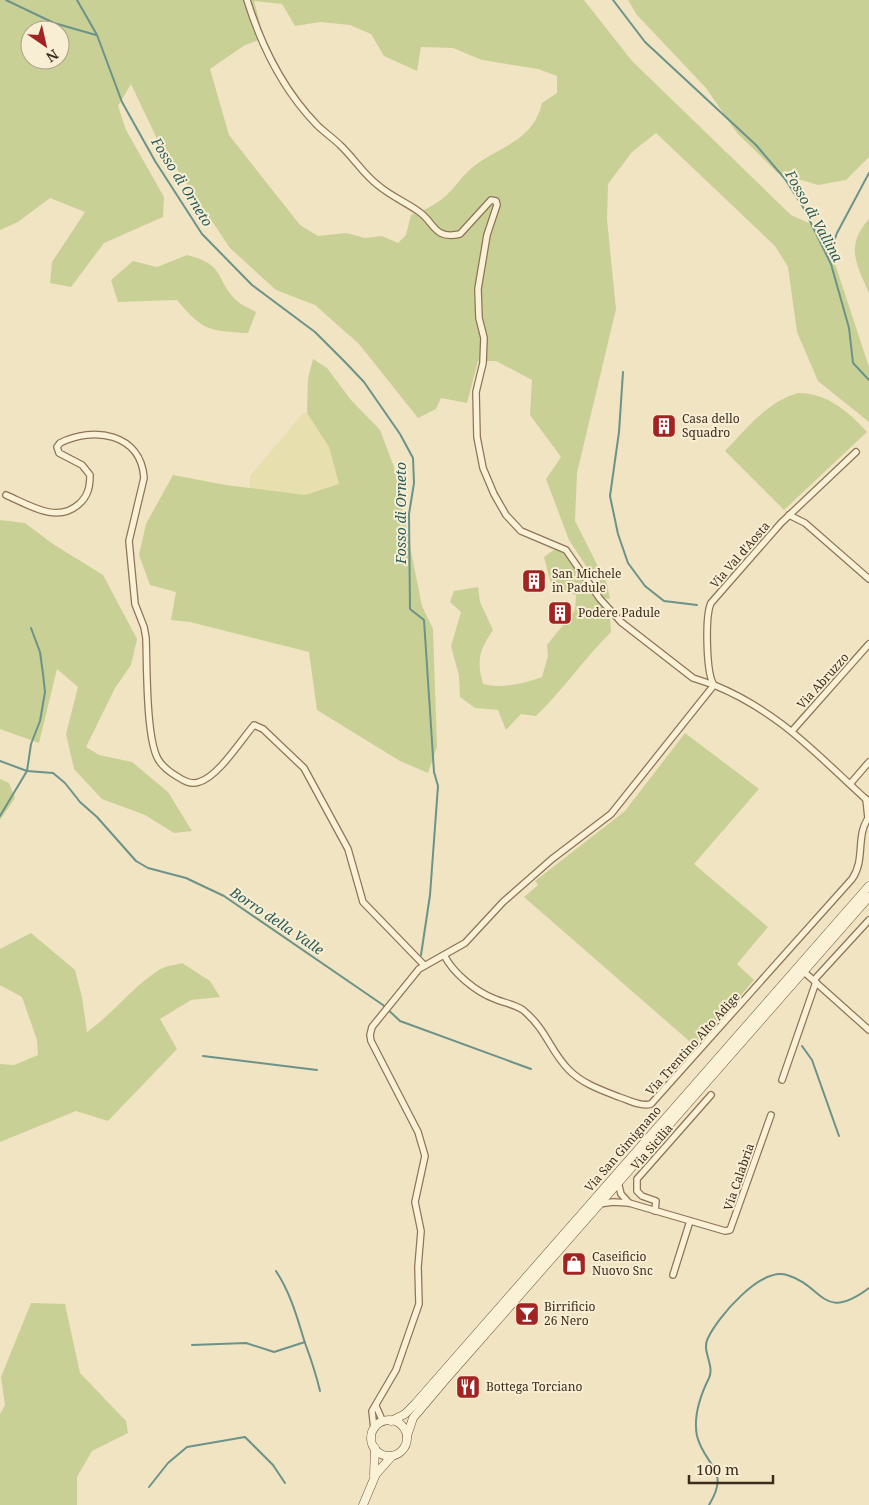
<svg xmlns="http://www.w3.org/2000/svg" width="869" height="1505" font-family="'Noto Serif',serif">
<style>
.farmland{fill:#e8dfaf}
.green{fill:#c9d095;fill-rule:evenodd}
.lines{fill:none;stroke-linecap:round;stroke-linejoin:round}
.stream{stroke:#6b9389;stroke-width:2}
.minor-casing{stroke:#8d7558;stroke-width:8}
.secondary-casing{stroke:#6f563b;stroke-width:9}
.minor{stroke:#fbf1d7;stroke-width:5.5}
.secondary{stroke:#fbf1d7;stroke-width:8}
.labels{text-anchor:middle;stroke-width:4;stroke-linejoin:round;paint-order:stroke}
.poi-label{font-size:12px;fill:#3c2c1d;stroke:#f8eed3;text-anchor:start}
.street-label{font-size:12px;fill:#3c2c1d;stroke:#f8eed3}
.water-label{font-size:14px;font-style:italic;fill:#2b5d5a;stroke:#f8eed3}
</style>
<rect width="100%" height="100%" fill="#f1e4c2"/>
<polygon class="farmland" points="303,413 307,413 329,447 339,484 305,495 250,489 250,476"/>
<g class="green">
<path d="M0,0H584L632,61L791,215L824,230L869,367V422L818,381L797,332L788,267L775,246L656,133L632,152L608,184L607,219L616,309L577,473L575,521L607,584L610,599L603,598L594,578L569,540L546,479L561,457L530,415L532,380L496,361H478L467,403L441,398L436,409L418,418L359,344L315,305L276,290L230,248L158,141L131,84L118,106L126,130L164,197L163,217L104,243L71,287L50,283L52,262L85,212L50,198L18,222L0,230ZM254,1L282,4L295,26L320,22L350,25L371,34L384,56L417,71L421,47L453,48L482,60L538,69L557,76V93L542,103C533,141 502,145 474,166C462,175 454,190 442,199C432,207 422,211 411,215L406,235L398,243L382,236L365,238L346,233L318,236L300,225L229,135L210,69L245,45L264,38ZM30,30H60V60H30Z"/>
<polygon points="628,0 869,0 869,157 846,180 818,185 778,173 737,133 706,88 637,15"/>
<path d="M869,219V293C856,263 845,246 869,219Z"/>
<path d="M187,255C226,265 214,277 235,299C240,305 250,308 256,312L248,333C209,331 203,331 177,300L118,302L111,280L133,261L157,267Z"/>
<polygon points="313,359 327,368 351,400 380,430 394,467 422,606 433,629 437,747 428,773 400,761 317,710 309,652 190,622 171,620 176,592 150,585 139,555 146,524 173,475 226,485 305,495 339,484 329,447 307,413 308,379"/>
<path d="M798,393C827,393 848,411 867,432L784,510L725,451C747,428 767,402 798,393Z"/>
<polygon points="0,520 25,523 53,544 103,575 137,639 131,665 115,688 86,747 99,755 132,762 168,792 192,831 174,833 145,815 102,799 74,769 66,734 78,687 57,669 39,743 0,729"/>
<path d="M555,549L568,556L610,618L611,632C584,659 563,690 536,716L521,714L506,730L498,710L475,708L460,697L459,676L451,646L461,612L450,602L454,591L478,587L480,602L493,630C480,649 476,660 483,684C504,689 521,684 542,677L548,656L547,645L575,610L576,595L552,588L544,557Z"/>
<polygon points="685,733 759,789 694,864 768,927 737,964 754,980 696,1047 524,897 538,885 535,881 625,811"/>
<polygon points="0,779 9,783 15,798 0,820"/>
<path d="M31,933L75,970L82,997L87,1032C113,1014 132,987 159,970C165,966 175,965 182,963L210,981L220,997L191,1000L160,1019L177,1049L108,1121L76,1111L0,1142V1064L14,1065L38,1055L37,1040L22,997L0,985V949Z"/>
<polygon points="31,1303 65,1304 80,1373 126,1421 128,1433 92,1451 77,1477 77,1505 0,1505 0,1414 5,1405 1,1377"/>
</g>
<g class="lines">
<g class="stream">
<polyline points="6,0 54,23 96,35"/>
<polyline points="77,0 97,35 122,102 155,161 202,234 252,285 315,332 345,362 364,382 400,434 413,458 414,483 409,514 410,609 424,620 434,772 438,786 430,895 421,955"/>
<polyline points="613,0 645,42 756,145 785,179 803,207 831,264 849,328 853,363 869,380"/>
<polyline points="828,257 837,233 869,173"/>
<polyline points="623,372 619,432 610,496 618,534 628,563 645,586 664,601 697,605"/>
<polyline points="0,761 27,771 53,773 65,783 80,802 97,817 136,861 148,868 186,878 224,896 383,1005 400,1021 531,1069"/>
<polyline points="0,816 27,771 31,744 40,721 45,692 43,674 40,652 31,628"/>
<polyline points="802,1046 812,1060 839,1136"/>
<polyline points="203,1056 317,1070"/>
<path d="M276,1271C291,1294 297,1317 305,1343C311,1359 316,1374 320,1391"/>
<polyline points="192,1345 246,1343 274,1352 305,1342"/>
<polyline points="149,1487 168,1463 187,1447 245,1437 273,1465 285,1483"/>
<path d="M709,1505C731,1469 705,1467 697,1436C693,1416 700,1396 709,1378C715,1365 701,1351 708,1338C718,1317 760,1267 787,1275C824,1286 822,1323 869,1288"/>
</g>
<defs>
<g id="minor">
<path d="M247,0C261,45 284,91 317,125C324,132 333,138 340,145C354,158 363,174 379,186C391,196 405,202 418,211C435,222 433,240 460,234L491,200L496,201L497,205L487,235L478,289L479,318L484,338L483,363L476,392L477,437L483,468L494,494L506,515L521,531L566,550L600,599L621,622L693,678L714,685L611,814L552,859L503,902L465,943L419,969L372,1027L370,1035L371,1041L418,1132L425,1156L415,1202L421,1231L418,1267L419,1304L396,1370L372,1411L374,1429"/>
<path d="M856,452L781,523L711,603C705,616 706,674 714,685C780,712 817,755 869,802"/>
<path d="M6,495C29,505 57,524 79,504C88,496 90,487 90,475L82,465L59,453L57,447L60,443C93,426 141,433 144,478L129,541L135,604L144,627L146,638C147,665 146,738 158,759C162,766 171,773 178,777C184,781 191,785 199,782C218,777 241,740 254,725L263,729L304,768L348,849L363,902L424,965"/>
<polyline points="789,515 805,523 869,579"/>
<polyline points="792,731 869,644"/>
<polyline points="850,784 869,762"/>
<polyline points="866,799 868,818"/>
<path d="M444,955C453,973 476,992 495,999C504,1003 514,1004 523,1010C547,1030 550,1051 569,1070C583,1084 601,1090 619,1097C629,1100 641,1107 651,1104L852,879C866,859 855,836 869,817"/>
<polyline points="803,971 869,1030"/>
<polyline points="814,980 869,920"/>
<polyline points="782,1080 816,982"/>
<polyline points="618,1182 621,1194 629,1203"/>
<polyline points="599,1204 613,1202 629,1203 725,1231 730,1230 771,1115"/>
<polyline points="655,1211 656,1201 642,1196 637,1191 637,1179 711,1095"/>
<polyline points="673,1275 690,1221"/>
<polyline points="376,1406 383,1422"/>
</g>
<g id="secondary">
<circle cx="389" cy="1438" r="18"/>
<polyline points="391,1421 405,1414 415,1404 869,886"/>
<polyline points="407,1436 413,1418 446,1379 869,897"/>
<polyline points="374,1475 375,1448"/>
<polyline points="363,1505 376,1474 392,1456"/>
</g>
</defs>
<use href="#minor" class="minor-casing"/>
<use href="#secondary" class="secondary-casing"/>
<use href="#minor" class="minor"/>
<use href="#secondary" class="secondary"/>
</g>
<defs>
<symbol id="building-square" viewBox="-11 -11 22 22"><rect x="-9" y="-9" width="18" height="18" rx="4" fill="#a12423" stroke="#f8eed3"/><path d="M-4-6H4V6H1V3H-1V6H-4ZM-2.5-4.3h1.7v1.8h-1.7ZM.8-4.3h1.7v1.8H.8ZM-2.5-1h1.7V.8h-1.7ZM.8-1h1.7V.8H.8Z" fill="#fff"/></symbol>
<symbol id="shop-square" viewBox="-11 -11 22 22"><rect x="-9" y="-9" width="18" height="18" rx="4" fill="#a12423" stroke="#f8eed3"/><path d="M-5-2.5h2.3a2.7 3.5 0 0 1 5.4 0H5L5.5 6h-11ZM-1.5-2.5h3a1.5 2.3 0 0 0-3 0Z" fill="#fff"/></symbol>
<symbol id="bar-square" viewBox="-11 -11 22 22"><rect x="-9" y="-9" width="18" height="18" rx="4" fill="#a12423" stroke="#f8eed3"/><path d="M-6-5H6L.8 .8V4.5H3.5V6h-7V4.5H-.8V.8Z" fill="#fff"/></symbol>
<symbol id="restaurant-square" viewBox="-11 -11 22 22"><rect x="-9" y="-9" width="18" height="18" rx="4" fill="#a12423" stroke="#f8eed3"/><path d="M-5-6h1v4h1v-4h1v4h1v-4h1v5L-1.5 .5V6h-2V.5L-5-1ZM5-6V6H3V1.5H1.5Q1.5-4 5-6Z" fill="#fff"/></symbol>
</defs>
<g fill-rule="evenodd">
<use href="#building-square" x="650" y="412" width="28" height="28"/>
<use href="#building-square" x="520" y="567" width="28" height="28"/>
<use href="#building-square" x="546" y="599" width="28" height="28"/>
<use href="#shop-square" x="560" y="1250" width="28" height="28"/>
<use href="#bar-square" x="513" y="1300" width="28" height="28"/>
<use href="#restaurant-square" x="454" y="1373" width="28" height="28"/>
</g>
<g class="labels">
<g class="poi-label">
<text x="682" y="423">Casa dello<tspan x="682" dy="14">Squadro</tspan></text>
<text x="552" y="578">San Michele<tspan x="552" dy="14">in Padule</tspan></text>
<text x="578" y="617">Podere Padule</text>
<text x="592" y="1261">Caseificio<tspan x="592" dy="14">Nuovo Snc</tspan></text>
<text x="544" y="1311">Birrificio<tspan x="544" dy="14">26 Nero</tspan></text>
<text x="486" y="1391">Bottega Torciano</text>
</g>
<g class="street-label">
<text transform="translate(740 555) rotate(-49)" y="4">Via Val d'Aosta</text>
<text transform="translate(823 681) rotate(-48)" y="4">Via Abruzzo</text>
<text transform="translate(693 1044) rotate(-48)" y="4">Via Trentino Alto Adige</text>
<text transform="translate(652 1147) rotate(-49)" y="4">Via Sicilia</text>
<text transform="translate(623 1149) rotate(-49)" y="4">Via San Gimignano</text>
<text transform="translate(739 1177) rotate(-71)" y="4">Via Calabria</text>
</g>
<g class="water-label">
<text transform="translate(182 182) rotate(58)" y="5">Fosso di Orneto</text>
<text transform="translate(814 216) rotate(61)" y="5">Fosso di Vallina</text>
<text transform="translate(401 513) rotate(-90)" y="5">Fosso di Orneto</text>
<text transform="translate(277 921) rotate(34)" y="5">Borro della Valle</text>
</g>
</g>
<g transform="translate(45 45) rotate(146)"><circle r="24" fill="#f8eed3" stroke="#ada08a"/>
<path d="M0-4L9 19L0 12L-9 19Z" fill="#a12423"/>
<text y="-8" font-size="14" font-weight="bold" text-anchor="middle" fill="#3c2c1d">N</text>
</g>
<path d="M689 1475v8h84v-8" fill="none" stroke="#3c2c1d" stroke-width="2.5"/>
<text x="696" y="1475" font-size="15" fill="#3c2c1d" stroke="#f8eed3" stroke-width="4" paint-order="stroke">100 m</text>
</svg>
